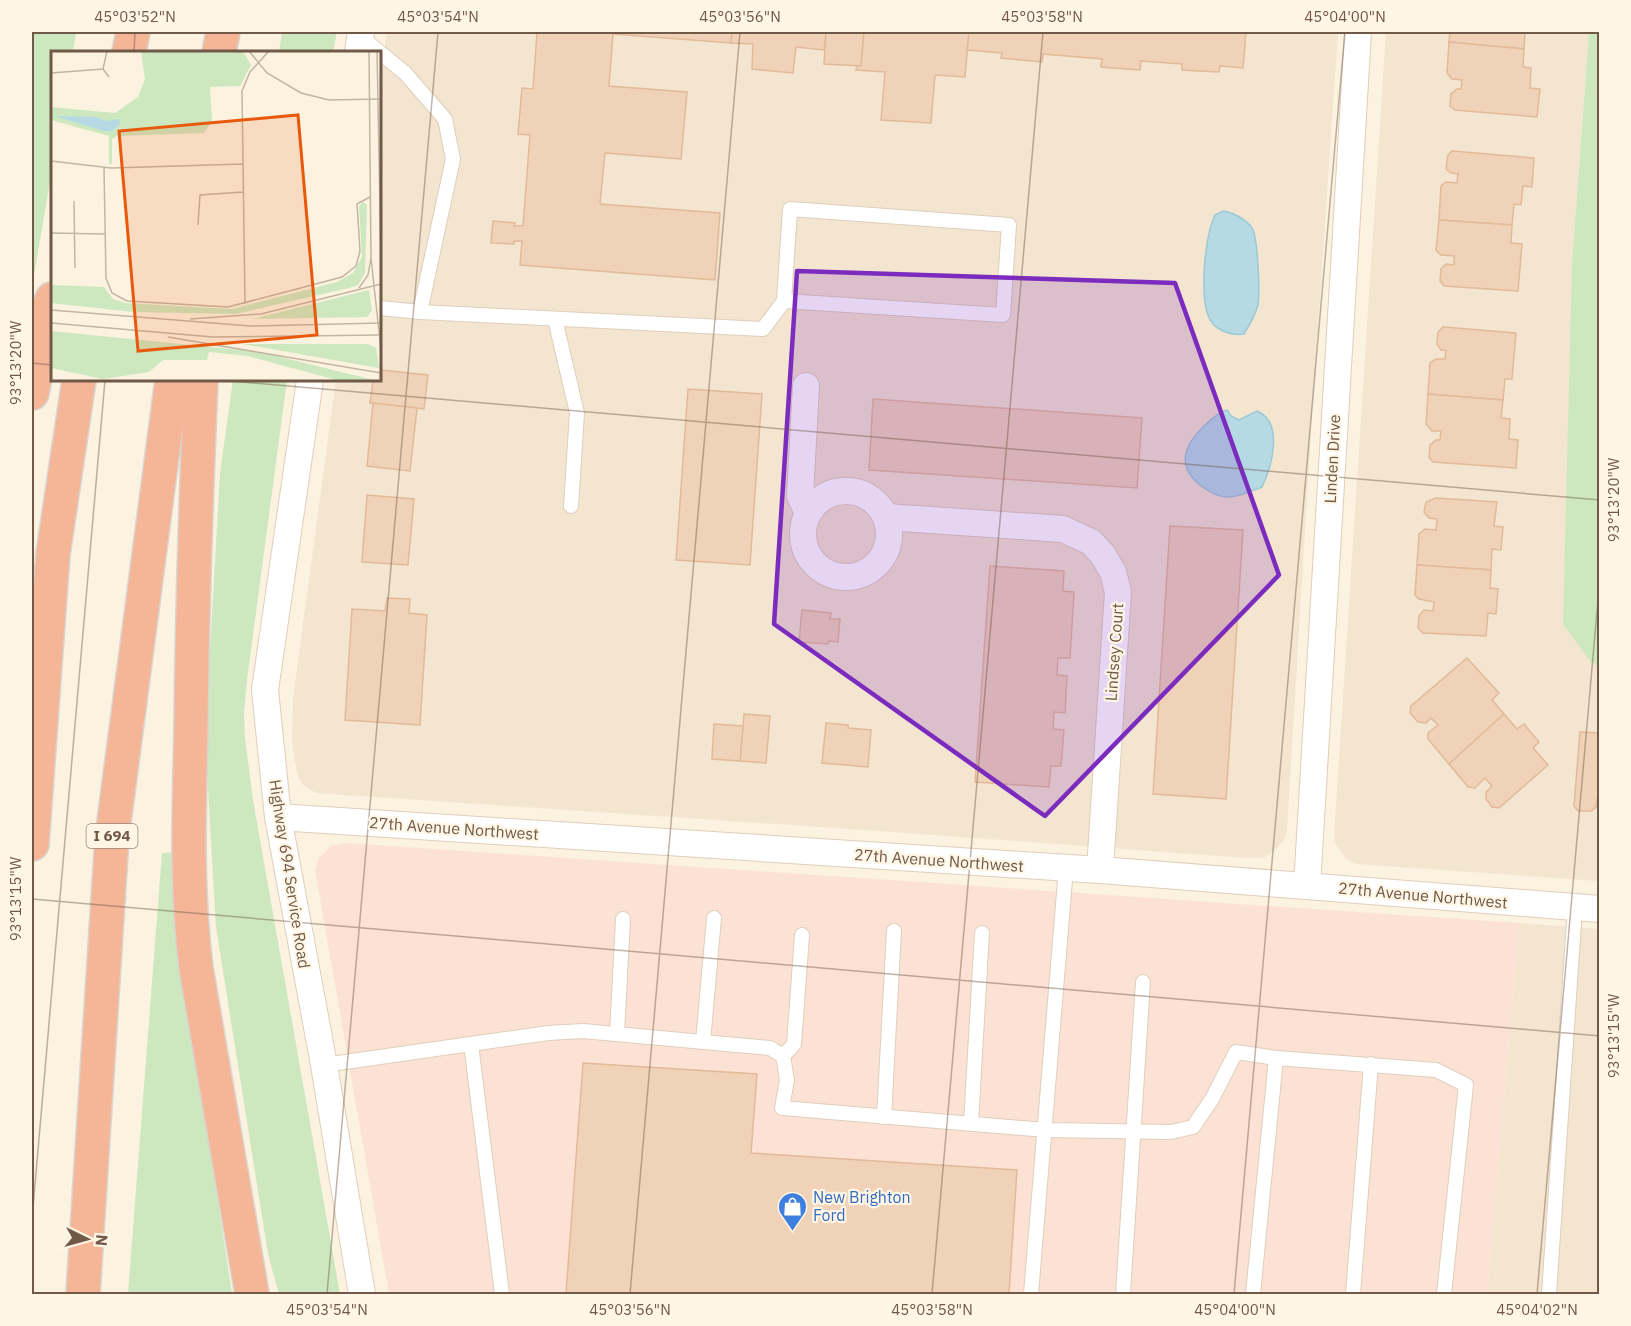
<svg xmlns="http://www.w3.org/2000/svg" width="1631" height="1326" font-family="'IBM Plex Sans',sans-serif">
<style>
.residential{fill:#f3e5cf}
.commercial{fill:#fce2d4}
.green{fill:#cde8bf}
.water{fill:#b5dae4;stroke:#9cc9d5;stroke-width:1.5}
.building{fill:#f0d2b8;stroke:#e2ba99;stroke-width:1.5}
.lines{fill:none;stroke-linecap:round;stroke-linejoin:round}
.service-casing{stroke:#dfcfbc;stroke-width:16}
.minor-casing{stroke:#dfcfbc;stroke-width:28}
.motorway-casing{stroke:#dad4cf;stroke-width:36}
.service{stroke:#fff;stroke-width:14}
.minor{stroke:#fff;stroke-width:26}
.motorway{stroke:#f5b697;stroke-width:33}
.marked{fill:#7b2cbf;fill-opacity:0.2;stroke:#7b2cbf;stroke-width:4.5;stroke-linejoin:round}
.ticks{fill:none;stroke:#715948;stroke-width:1.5;stroke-opacity:0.45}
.labels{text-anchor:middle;stroke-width:4.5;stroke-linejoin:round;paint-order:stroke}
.shield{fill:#fff6e6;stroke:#9c8877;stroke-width:1.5}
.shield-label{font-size:15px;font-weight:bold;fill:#715948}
.street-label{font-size:16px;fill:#715948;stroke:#fff6e6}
.shop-label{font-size:16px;fill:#366cbe;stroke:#fff6e6;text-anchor:start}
.inset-road{fill:none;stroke:#c4b5a3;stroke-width:1.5}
.view{fill:#e8590c;fill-opacity:0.15;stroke:#e8590c;stroke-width:3}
.inset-edge{fill:none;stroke:#715948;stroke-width:3}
.neatline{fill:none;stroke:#715948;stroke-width:2}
.ticks-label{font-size:15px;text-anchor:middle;fill:#715948}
</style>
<rect width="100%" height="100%" fill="#fbf2e0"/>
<g class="residential">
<polygon points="387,32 1338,32 1311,430 1287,831 1284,840 1273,852 1263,858 1246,858 865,830 316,793 303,785 297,774 292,742 293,698 336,380 380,380 380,79"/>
<polygon points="1386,32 1589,32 1572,263 1591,662 1599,667 1599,881 1357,864 1346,859 1336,845 1334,836"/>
<polygon points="1519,923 1599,929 1599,1294 1487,1294"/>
</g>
<polygon class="commercial" points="347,843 1519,923 1487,1294 389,1294 315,870 319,858 331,846"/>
<g class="green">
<polygon points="32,32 76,32 73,52 52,52 52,170 32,287"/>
<polygon points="282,32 337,32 333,52 279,52"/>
<polygon points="1589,32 1600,32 1599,667 1591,662 1563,624 1572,263"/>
<polygon points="233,380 287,380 247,680 244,713 245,738 253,800 340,1294 279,1294 268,1254 216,927 205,738 220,473"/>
<polygon points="178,852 202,1097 232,1294 128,1294 162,853"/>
</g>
<g class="water">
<path d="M1223,211C1233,212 1249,221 1253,230C1258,243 1260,291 1258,305C1255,316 1250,324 1244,334C1233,336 1217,331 1211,321C1198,301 1205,236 1215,215Z"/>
<path d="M1227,410L1231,416L1239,420L1257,411C1284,422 1272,466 1262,487C1252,491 1241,496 1230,497C1219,498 1209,492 1200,485C1176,466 1184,445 1204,426C1211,420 1218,412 1227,410Z"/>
</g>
<g class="building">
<polygon points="537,32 732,32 731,43 613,34 609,86 687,92 681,159 605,153 600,204 720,213 715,280 520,265 522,241 514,241 514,244 491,243 493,221 515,223 514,226 523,226 530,135 518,134 522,88 533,89"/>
<polygon points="732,32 826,32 824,50 796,47 793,73 752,69 753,44 731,43"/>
<polygon points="826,32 864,32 861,66 824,64"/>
<polygon points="864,32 969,32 965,77 935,75 931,123 881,120 885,72 856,70 857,66 861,66"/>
<polygon points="969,32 1246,32 1243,68 1220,66 1219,72 1182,70 1182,64 1141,61 1140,70 1101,67 1102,59 1043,54 1042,62 1001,58 1002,53 967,50"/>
<polygon points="1450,32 1525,32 1524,49 1449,42"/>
<polygon points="1449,42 1524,49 1523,67 1531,68 1530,88 1540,89 1537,117 1455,110 1450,106 1451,94 1457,89 1461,89 1462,80 1452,79 1447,73"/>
<polygon points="1452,151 1534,158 1532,187 1523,186 1521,205 1514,204 1512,225 1439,220 1441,186 1446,182 1457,183 1458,174 1451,173 1446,169 1448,155"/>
<polygon points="1439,220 1512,225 1511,243 1522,244 1518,291 1444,286 1440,281 1441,269 1446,264 1454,265 1454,256 1441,255 1436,250"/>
<polygon points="1443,327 1516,333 1512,379 1505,379 1503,400 1428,394 1430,363 1436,359 1445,359 1446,350 1441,350 1437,344 1438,332"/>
<polygon points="380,370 428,375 424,409 370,403 373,380 380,380"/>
<polygon points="688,389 762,394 750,565 676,560"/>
<polygon points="1428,394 1503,400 1501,418 1510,419 1509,439 1518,440 1516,468 1433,462 1429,457 1430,445 1436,440 1440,440 1441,431 1432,431 1426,424"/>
<polygon points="873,399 1142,418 1137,488 869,470"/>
<polygon points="373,403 417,408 410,471 367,466"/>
<polygon points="367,495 414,499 408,565 362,562"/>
<polygon points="1436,498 1497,502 1494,526 1503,527 1501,550 1492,549 1491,570 1417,565 1419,534 1425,529 1436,530 1437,519 1429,518 1424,512 1426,502"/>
<polygon points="1170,526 1243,530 1226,799 1153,794"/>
<polygon points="1417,565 1491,570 1490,588 1498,589 1496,614 1488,613 1486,636 1423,633 1418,628 1419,616 1424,610 1433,611 1434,602 1419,599 1415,595"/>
<polygon points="990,566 1064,571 1063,591 1074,592 1070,658 1058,658 1057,675 1067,676 1065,713 1054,712 1053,729 1064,730 1061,766 1051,766 1049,787 975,782"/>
<polygon points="387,598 410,599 409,613 427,615 420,725 345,720 352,609 385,611"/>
<polygon points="802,610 831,613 830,619 840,619 838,642 829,641 828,644 799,642"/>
<polygon points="1467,658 1499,693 1492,700 1504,714 1449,764 1428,739 1428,733 1438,725 1431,718 1426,723 1418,722 1410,713 1411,706"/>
<polygon points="744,714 770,716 766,763 740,761"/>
<polygon points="1504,714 1517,729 1524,724 1539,742 1533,748 1548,765 1499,808 1492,807 1486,799 1486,792 1492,786 1485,778 1475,788 1468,787 1449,764"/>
<polygon points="826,723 848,725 848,728 871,730 868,767 822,763"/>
<polygon points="714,724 743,726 740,761 712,759"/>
<polygon points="1580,732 1600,733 1600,799 1597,799 1596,807 1591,811 1578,811 1574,806"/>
<polygon points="583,1063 757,1074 751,1153 1017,1170 1009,1294 566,1294"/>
</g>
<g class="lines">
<defs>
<g id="service">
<polyline points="361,37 405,73 445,119 453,159 420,312 380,308"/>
<polyline points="420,312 763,329 784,301 1003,315 1009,225 790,209 784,301"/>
<polyline points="555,319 577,413 571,506"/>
<polyline points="617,1034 623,919"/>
<polyline points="703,1042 714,918"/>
<polyline points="471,1044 502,1294"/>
<polyline points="783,1056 794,1044 802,935"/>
<polyline points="324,1065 548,1033 583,1031 770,1048 783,1056 787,1080 782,1108 1046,1130 1171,1132 1193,1127 1212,1099 1236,1052 1276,1058"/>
<polyline points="884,1117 894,931"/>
<polyline points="971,1123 982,933"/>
<polyline points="1031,1294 1066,868"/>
<polyline points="1123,1294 1143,982"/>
<polyline points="1253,1294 1276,1058 1436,1070 1466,1085 1444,1294"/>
<polyline points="1353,1294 1371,1064"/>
<polyline points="1549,1294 1575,907"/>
</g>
<g id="minor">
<polyline points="358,52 361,32"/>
<polyline points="310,380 265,690 278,817 324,1065 362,1294"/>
<polyline points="806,386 800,496 808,513"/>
<circle cx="846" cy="534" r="43"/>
<polyline points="887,517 1063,529 1091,542 1103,555 1113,572 1118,592 1100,870"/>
<polyline points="278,817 1100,870 1600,909"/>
<polyline points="1307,886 1358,32"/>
</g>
<g id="motorway">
<polyline points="129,52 133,32"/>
<polyline points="219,52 223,32"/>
<path d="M201,380C196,497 192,614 191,731C189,810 186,889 196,968L252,1294"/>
<polyline points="32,393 49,306 52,299"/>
<polyline points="32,844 53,554 79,380"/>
<polyline points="83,1294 112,837 172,380"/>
</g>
</defs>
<use href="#service" class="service-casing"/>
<use href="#minor" class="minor-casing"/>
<use href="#motorway" class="motorway-casing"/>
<use href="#service" class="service"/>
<use href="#minor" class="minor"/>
<use href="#motorway" class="motorway"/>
</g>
<path class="marked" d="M797,271L1175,283L1279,575L1045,816L774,624Z"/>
<path class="ticks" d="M134,52L135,32M32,363L52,365M219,380L1600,500M32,899L1600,1036M32,1219L105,380M327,1294L438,32M630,1294L740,32M932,1294L1043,32M1234,1294L1345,32M1537,1294L1600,577"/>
<defs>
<symbol id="shop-pin" viewBox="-11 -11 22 30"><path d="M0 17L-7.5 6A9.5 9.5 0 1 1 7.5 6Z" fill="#3f7fe0" stroke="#fff6e6"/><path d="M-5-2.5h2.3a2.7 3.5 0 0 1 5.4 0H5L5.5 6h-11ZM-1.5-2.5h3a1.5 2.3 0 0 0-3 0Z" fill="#fff"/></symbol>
</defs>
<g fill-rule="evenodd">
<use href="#shop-pin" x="776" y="1190" width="33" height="45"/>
</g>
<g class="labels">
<rect class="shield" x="86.5" y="824" width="51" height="24" rx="4.5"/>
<g class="shield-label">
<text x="112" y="841">I 694</text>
</g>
<g class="street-label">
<text transform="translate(1332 459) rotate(-87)" y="6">Linden Drive</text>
<text transform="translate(1114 652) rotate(-86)" y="6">Lindsey Court</text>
<text transform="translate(454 828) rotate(4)" y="6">27th Avenue Northwest</text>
<text transform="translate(939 860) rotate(4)" y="6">27th Avenue Northwest</text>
<text transform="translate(290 874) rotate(81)" y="6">Highway 694 Service Road</text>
<text transform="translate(1423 895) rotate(5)" y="6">27th Avenue Northwest</text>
</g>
<g class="shop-label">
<text x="813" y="1203">New Brighton<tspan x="813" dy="18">Ford</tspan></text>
</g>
</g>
<g transform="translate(51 51)">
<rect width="330" height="330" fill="#fbf2e0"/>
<path d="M90,0H192L200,14L189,35L159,36L161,70L153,82L66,85L61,88V113H58V85L0,69V56L64,62L87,46L94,28ZM312,151L316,154L314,222L307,234L298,237L185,263L82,261L0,252V234L53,236L62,248L74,252L181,258L286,231L302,222L311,206L308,155ZM318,239L321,259L316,266L201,268ZM0,280L209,301L327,330H289L197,305L158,301L156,309H112L98,321L52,328L0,317ZM191,293H317L325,297L328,317Z" fill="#cde8bf"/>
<path d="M4,65L45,66L55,70L68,68L69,73L61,80H52Z" fill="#b5dae4"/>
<path class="inset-road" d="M56,0L52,18L58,26M198,0L216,22L250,42L278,49L330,48M318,0L320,207L330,299M326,0L330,209M0,22L52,18M0,110L60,117L192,113M53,117L55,227L61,242L76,250L177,256L291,226L305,215L309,200L306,153L319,146M23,150L24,217M147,174L149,144L192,141M0,182L54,183M308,237L317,224L320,207M194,253L191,40L199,21L218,0M0,259L199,275L330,272M139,268L210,263L330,233M0,272L162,286L330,284M117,286L330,322"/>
<path class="view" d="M247,64L266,284L87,300L68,80Z"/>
<rect width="330" height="330" class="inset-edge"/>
</g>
<rect width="1631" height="1326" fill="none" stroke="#fff6e6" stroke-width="66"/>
<g transform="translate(87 1239) rotate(95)" stroke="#fff6e6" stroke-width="4.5" paint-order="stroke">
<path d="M0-4.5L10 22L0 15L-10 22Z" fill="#715948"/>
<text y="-9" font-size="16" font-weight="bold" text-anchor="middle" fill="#715948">N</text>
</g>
<rect x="33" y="33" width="1565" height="1260" class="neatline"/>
<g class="ticks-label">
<text x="135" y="22">45°03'52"N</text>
<text x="438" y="22">45°03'54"N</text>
<text x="740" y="22">45°03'56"N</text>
<text x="1042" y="22">45°03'58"N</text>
<text x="1345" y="22">45°04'00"N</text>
<text transform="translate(16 363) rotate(-90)" y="5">93°13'20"W</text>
<text transform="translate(1614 500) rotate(-90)" y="5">93°13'20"W</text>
<text transform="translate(16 899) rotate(-90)" y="5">93°13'15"W</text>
<text transform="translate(1614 1036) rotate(-90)" y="5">93°13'15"W</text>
<text x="327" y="1315">45°03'54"N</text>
<text x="630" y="1315">45°03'56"N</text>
<text x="932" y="1315">45°03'58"N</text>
<text x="1235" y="1315">45°04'00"N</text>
<text x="1537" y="1315">45°04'02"N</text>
</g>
</svg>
